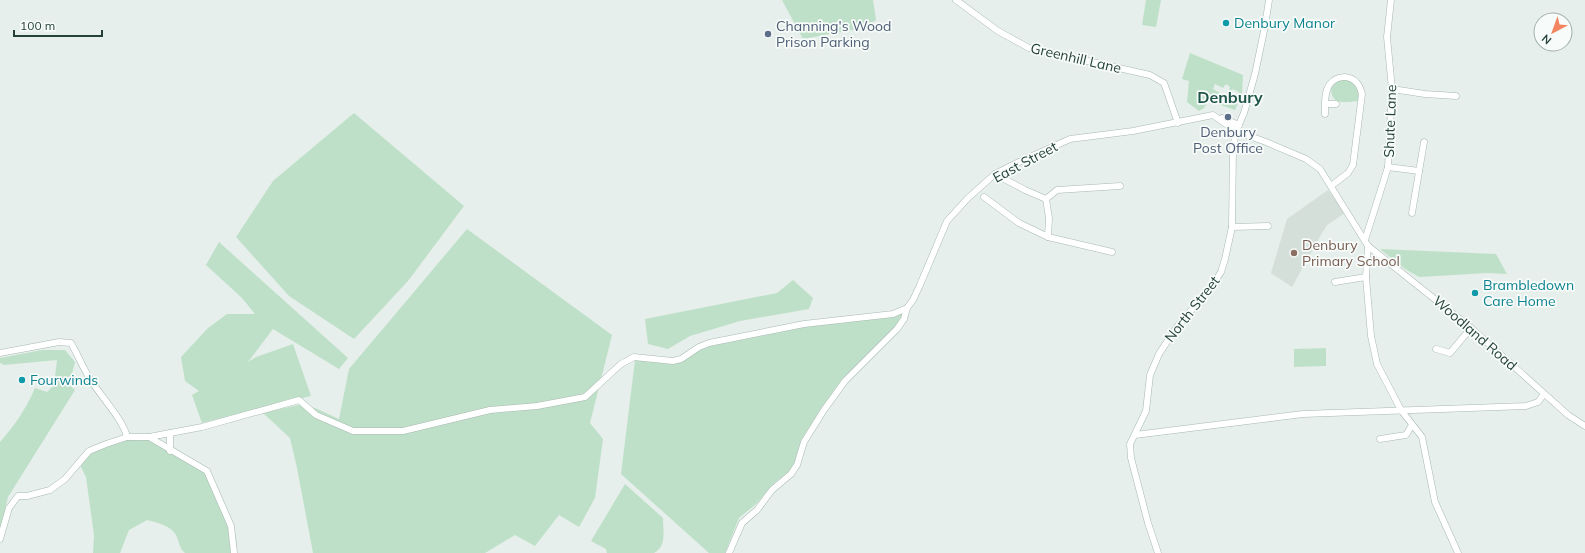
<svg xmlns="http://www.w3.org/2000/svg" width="1585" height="553" font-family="Mulish,sans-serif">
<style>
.built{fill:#d4dfda}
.green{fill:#bfe0c8;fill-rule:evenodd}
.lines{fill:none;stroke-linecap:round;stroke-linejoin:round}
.street-casing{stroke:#a8b8b2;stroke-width:7}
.street{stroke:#fff;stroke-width:6}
.culture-dot{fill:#0f9aa8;stroke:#f7fbf9;stroke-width:1.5}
.service-dot{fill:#5c6f8a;stroke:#f7fbf9;stroke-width:1.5}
.education-dot{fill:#8d6e63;stroke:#f7fbf9;stroke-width:1.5}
.labels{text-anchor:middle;stroke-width:3.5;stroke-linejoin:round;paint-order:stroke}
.culture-label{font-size:14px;fill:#0d838f;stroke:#f7fbf9;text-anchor:start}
.service-label{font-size:14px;fill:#4e5e75;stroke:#f7fbf9;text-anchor:start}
.street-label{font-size:14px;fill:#24423a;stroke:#f7fbf9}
.education-label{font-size:14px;fill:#785e54;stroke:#f7fbf9;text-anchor:start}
.quarter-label{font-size:16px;font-weight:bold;fill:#1f5548;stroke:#f7fbf9}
</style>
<rect width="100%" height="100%" fill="#e6efeb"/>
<polygon class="built" points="1328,190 1345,213 1327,225 1322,233 1292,287 1271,273 1287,219"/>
<g class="green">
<polygon points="782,0 873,0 876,20 863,28 803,39"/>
<polygon points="1146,0 1161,0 1156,27 1142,25"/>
<path d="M1190,53L1243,75L1242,94L1235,110L1209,101L1204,108L1199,111L1187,102L1189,81L1182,79ZM1215,84L1223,88L1226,84L1230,87L1229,90L1232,91L1233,89L1239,92L1238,94L1240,95L1236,101L1225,95L1223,98L1218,96L1220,93L1213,89Z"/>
<path d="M1339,80H1348C1357,86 1360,91 1358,101C1345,102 1331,106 1331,88Z"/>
<polygon points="354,113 464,206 408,281 354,339 289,296 236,237 273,181"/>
<polygon points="467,229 612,335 590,423 603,439 595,498 579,527 559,515 535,546 515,535 485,553 313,553 297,468 290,438 263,413 298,405 315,408 339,419 349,369"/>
<polygon points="219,242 348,358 339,369 273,329 248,362 256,357 293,344 311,396 202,423 192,395 199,391 185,381 181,357 208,328 227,314 255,314 242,298 206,265"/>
<polygon points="1380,249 1496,254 1507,274 1488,273 1419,277 1405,269"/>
<polygon points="793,280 813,298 809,309 740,321 690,336 668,349 648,344 645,319 777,293"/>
<polygon points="903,312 902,317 896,328 843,378 822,407 801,440 794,464 788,472 774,483 756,504 739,518 725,553 709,553 621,474 635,360 673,364 682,362 700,350 711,346 805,327 892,317"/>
<polygon points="1326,348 1326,366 1294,367 1294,349"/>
<path d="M42,350H65L75,362L69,385L75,390L8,497L0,530V442C15,425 26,409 35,388L47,392L54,385L57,360L4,365L0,363V358Z"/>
<path d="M127,437H149L209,473L224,505L236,536L237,553H185C179,548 179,541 176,535C170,525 158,523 147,520L129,530L120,553H93L94,535L86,477L79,463L89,451Z"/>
<path d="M625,484L663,518C663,531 667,546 654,553H607L606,549L591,541Z"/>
</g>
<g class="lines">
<defs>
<g id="street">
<polyline points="956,0 998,31 1029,48 1150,75 1164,83 1178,123"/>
<polyline points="1392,89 1425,94 1456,96"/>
<polyline points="1326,104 1336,104"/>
<path d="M1325,114C1325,105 1324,91 1330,84C1337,75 1350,75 1357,83C1360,86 1361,91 1362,94L1353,165L1348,173L1331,186"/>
<polyline points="1222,118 1239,125"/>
<polyline points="1388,167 1419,171"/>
<polyline points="995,174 1025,190 1046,199 1057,190 1120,186"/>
<polyline points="984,197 1019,223 1048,237 1112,252"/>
<polyline points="1046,199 1049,218 1048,237"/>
<polyline points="1412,213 1424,142"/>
<polyline points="1232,227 1268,226"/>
<polyline points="1365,240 1388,167 1392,89 1387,37 1391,0"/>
<polyline points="1368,246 1366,277 1371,336 1377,364 1401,410 1422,437 1435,502 1458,553"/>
<polyline points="1335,282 1366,277"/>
<polyline points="1436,349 1450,353 1471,328"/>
<path d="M0,353L59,342L71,343C78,355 83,368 90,379C100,395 124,421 127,437"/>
<polyline points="170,433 170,451"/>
<polyline points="1135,435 1303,414 1526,406 1538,402 1544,394"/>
<polyline points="149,437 207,471 231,526 234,553"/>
<polyline points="1380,439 1406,435 1412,425"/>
<polyline points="0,539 9,508 18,496 27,496 50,490 65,479 89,451 106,444 127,437 149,437 202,427 299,400 316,415 353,431 403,431 490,410 537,406 585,397 621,364 634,357 673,361 681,359 699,347 709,343 804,324 893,314 907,308"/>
<polyline points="729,553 742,523 757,510 772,490 791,474 797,465 804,442 824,410 845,381 897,329 904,319 907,308 913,300 920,285 947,221 968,198 995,174 1019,162 1070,139 1133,131 1213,115 1236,131 1266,142 1306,159 1320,169 1368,246 1471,328 1568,415 1585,426"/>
<polyline points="1158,553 1148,523 1131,458 1130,444 1146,411 1150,375 1159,354 1176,328 1212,286 1221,272 1225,259 1232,227 1233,149 1236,131 1244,113 1255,74 1265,26 1269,0"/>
</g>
</defs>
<use href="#street" class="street-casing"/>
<use href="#street" class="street"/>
</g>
<g class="culture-dot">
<circle cx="1226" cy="23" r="4"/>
<circle cx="1475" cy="293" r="4"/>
<circle cx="22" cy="380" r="4"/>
</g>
<g class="service-dot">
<circle cx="768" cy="34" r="4"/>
<circle cx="1228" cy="117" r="4"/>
</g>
<circle class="education-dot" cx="1294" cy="253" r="4"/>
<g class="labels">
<g class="culture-label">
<text x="1234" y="28">Denbury Manor</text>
<text x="1483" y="290">Brambledown<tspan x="1483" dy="16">Care Home</tspan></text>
<text x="30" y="385">Fourwinds</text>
</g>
<g class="service-label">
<text x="776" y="31">Channing's Wood<tspan x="776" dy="16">Prison Parking</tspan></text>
<text x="1228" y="137" text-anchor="middle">Denbury<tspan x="1228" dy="16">Post Office</tspan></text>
</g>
<g class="street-label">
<text transform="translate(1076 58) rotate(13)" y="5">Greenhill Lane</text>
<text transform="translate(1390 121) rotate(-88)" y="5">Shute Lane</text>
<text transform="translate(1025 162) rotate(-28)" y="5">East Street</text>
<text transform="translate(1192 309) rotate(-52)" y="5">North Street</text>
<text transform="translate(1475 333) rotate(41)" y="5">Woodland Road</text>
</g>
<g class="education-label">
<text x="1302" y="250">Denbury<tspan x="1302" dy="16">Primary School</tspan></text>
</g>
<g class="quarter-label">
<text x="1230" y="103">Denbury</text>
</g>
</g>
<g transform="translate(1553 32) rotate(221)"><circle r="19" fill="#f7fbf9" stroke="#a3b1ad"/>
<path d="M0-3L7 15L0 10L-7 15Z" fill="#f4845f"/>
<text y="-6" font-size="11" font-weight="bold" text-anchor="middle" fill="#24423a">N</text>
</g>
<path d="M14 30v6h88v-6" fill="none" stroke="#24423a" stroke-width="2"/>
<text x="20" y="30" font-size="12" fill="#24423a" stroke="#f7fbf9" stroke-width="3" paint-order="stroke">100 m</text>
</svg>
